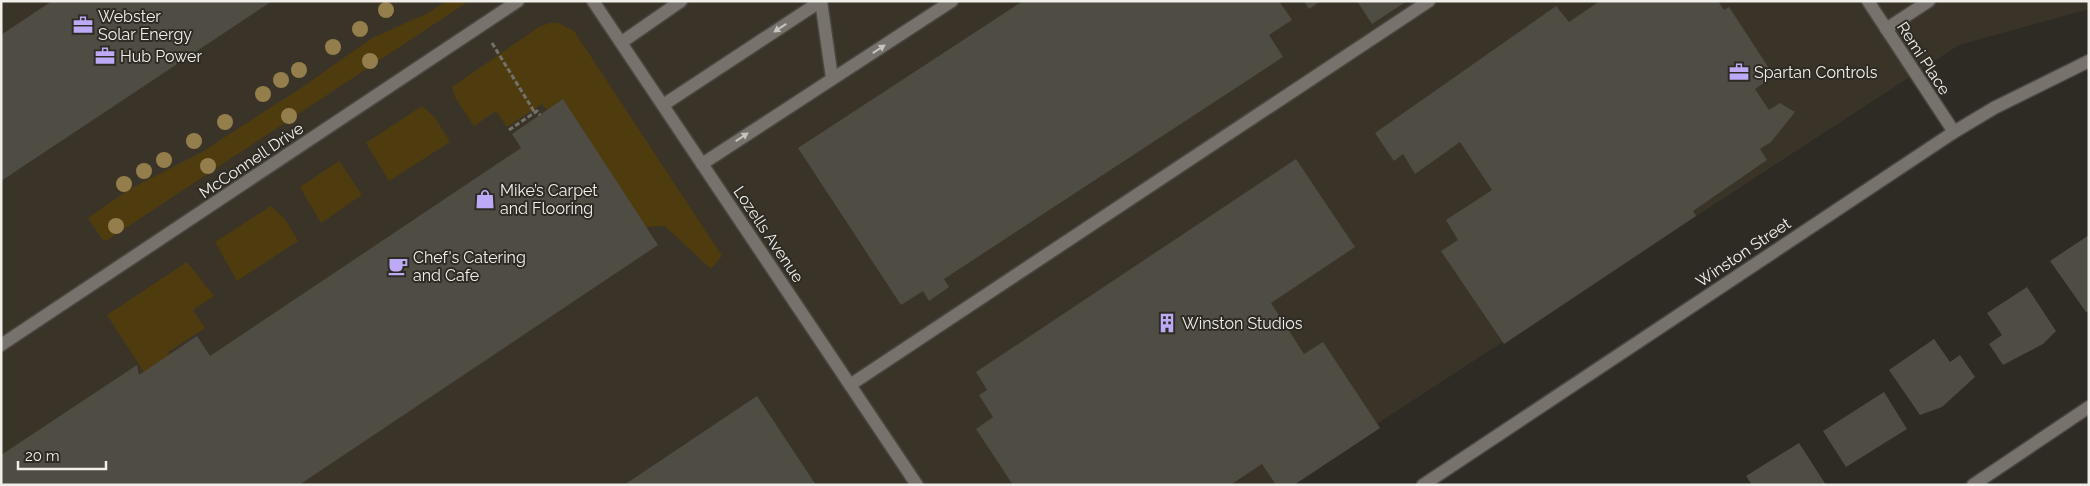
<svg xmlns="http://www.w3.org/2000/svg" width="2090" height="486" font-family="Raleway,sans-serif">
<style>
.built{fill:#3a3428}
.green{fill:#4f3c0e}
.building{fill:#4f4c44}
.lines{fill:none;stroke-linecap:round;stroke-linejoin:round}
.lane-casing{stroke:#4b4843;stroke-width:15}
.street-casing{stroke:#4b4843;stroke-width:15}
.secondary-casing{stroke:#4b4843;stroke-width:15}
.path{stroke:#74716b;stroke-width:3;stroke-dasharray:5 2.5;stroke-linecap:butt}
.lane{stroke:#77736c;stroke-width:12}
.street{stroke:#77736c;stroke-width:12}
.secondary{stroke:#77736c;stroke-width:12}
.tree{fill:#947e4b}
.oneway{fill:#c6c4be}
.labels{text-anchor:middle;stroke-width:4;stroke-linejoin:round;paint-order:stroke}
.poi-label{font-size:16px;fill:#f1efea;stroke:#2e2b24;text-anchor:start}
.street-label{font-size:16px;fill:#f1efea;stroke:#2e2b24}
</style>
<rect width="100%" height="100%" fill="#2e2b24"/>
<polygon class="built" points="1,1 2089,1 2089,9 1959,45 1283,485 1,485"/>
<g class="green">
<polygon points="447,1 469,1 106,241 101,238 88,218 128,190 202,152 304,86 372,38 426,14"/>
<polygon points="550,23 558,23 574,31 722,256 711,269 665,226 645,227 563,99 547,110 542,104 507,127 496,111 474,126 455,97 452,87 539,27"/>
<polygon points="422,106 435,118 450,142 389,181 366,143"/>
<polygon points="339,161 362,195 321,223 300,187"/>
<polygon points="271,206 285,219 298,241 237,281 215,242"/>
<polygon points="187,262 214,296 193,310 205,328 168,352 169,355 144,372 107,315"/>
</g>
<g class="building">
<polygon points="52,1 272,1 1,181 1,35"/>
<polygon points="1023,1 1279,1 1292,20 1269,35 1283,57 944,279 949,287 929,301 923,291 901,305 798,148"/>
<polygon points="1304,1 1321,1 1309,9"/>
<polygon points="1357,1 1407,1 1372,24"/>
<polygon points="1600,1 1718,1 1724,10 1729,7 1774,76 1755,89 1769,110 1780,103 1795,112 1771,142 1760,149 1767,160 1693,211 1696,216 1504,344 1441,251 1458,240 1446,220 1492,190 1460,142 1415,174 1403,154 1394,161 1375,133 1556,6 1569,22"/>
<polygon points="563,99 658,245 299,485 1,485 1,455 137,365 139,375 197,336 210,356 521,148 512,134"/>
<polygon points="1296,159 1355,247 1271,303 1304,354 1323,342 1380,428 1294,485 1276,485 1262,464 1230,485 1013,485 976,429 993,417 979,395 987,390 976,372"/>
<polygon points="2089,235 2089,311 2086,312 2050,261"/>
<polygon points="2027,287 2056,331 2043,344 2003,365 1989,344 2002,335 1987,313"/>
<polygon points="1934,339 1950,362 1960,355 1975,377 1942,407 1920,415 1889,370"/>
<polygon points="1884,392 1907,429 1846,467 1823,431"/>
<polygon points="757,396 816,485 624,485"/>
<polygon points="1799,443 1826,485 1752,485 1746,476"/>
</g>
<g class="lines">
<defs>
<g id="lane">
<polyline points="1886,29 1929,1"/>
<polyline points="622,42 681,1"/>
<polyline points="663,105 821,1 832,78"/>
<polyline points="702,164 952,1"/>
<polyline points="850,385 1429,1"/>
</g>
<g id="street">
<polyline points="593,1 917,485"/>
<polyline points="1868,1 1954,132"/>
<polyline points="1,345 518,1"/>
<polyline points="1973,485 2089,407"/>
</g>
<polyline id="secondary" points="1423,485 1954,132 1994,108 2089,61"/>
</defs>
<use href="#lane" class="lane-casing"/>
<use href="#street" class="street-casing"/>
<use href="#secondary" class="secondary-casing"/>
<g class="path">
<polyline points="492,43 535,113"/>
<polyline points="509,130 537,111 540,115"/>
</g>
<use href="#lane" class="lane"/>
<use href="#street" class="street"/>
<use href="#secondary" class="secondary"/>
</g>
<g class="tree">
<circle cx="386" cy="10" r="8"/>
<circle cx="360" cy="29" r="8"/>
<circle cx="333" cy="47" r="8"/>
<circle cx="370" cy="61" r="8"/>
<circle cx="299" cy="70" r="8"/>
<circle cx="281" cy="80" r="8"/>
<circle cx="263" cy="94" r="8"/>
<circle cx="289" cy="116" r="8"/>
<circle cx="225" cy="122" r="8"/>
<circle cx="194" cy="141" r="8"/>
<circle cx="164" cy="160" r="8"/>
<circle cx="208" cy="166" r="8"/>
<circle cx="144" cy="171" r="8"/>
<circle cx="124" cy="184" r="8"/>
<circle cx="116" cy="226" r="8"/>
</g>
<defs><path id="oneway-solid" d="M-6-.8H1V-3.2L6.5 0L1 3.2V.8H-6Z" transform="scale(1.25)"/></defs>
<g class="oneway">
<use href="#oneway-solid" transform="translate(780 28) rotate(147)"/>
<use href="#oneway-solid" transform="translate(879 49) rotate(-33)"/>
<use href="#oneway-solid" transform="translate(742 137) rotate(-33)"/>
</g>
<defs>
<symbol id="office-bare" viewBox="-9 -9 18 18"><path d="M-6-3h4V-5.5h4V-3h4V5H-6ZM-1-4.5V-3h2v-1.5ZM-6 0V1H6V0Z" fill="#bda9f5" stroke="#2e2b24" stroke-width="2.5" paint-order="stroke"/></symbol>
<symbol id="shop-bare" viewBox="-9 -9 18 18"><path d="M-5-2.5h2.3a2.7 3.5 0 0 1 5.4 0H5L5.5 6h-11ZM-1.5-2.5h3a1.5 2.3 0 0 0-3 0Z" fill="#bda9f5" stroke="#2e2b24" stroke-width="2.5" paint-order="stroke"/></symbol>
<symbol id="cafe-bare" viewBox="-9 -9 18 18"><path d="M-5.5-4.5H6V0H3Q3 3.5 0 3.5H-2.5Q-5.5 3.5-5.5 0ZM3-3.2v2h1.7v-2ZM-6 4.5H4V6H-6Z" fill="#bda9f5" stroke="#2e2b24" stroke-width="2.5" paint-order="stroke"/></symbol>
<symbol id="building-bare" viewBox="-9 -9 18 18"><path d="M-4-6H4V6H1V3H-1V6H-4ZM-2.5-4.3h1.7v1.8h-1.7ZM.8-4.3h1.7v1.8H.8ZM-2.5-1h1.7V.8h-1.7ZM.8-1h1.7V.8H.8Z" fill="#bda9f5" stroke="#2e2b24" stroke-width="2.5" paint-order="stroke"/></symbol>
</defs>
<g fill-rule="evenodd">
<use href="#office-bare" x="69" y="11" width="28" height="28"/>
<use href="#office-bare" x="91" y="42" width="28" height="28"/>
<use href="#office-bare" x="1725" y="58" width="28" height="28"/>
<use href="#shop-bare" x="471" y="185" width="28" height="28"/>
<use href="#cafe-bare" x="384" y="252" width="28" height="28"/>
<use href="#building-bare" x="1153" y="309" width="28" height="28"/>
</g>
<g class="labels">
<g class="poi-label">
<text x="98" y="22">Webster<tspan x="98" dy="18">Solar Energy</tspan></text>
<text x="120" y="62">Hub Power</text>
<text x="1754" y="78">Spartan Controls</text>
<text x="500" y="196">Mike’s Carpet<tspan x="500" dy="18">and Flooring</tspan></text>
<text x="413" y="263">Chef's Catering<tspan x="413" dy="18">and Cafe</tspan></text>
<text x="1182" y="329">Winston Studios</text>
</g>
<g class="street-label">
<text transform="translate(1924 58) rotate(57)" y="6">Remi Place</text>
<text transform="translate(251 160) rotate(-34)" y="6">McConnell Drive</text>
<text transform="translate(769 234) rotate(56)" y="6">Lozells Avenue</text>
<text transform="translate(1743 252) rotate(-34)" y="6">Winston Street</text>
</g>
</g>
<rect width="2090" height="486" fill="none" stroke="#f1efea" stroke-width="5"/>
<path d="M18 461v8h88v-8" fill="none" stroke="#f1efea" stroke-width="2.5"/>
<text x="25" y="461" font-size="15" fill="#f1efea" stroke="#2e2b24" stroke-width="4" paint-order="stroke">20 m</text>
</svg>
